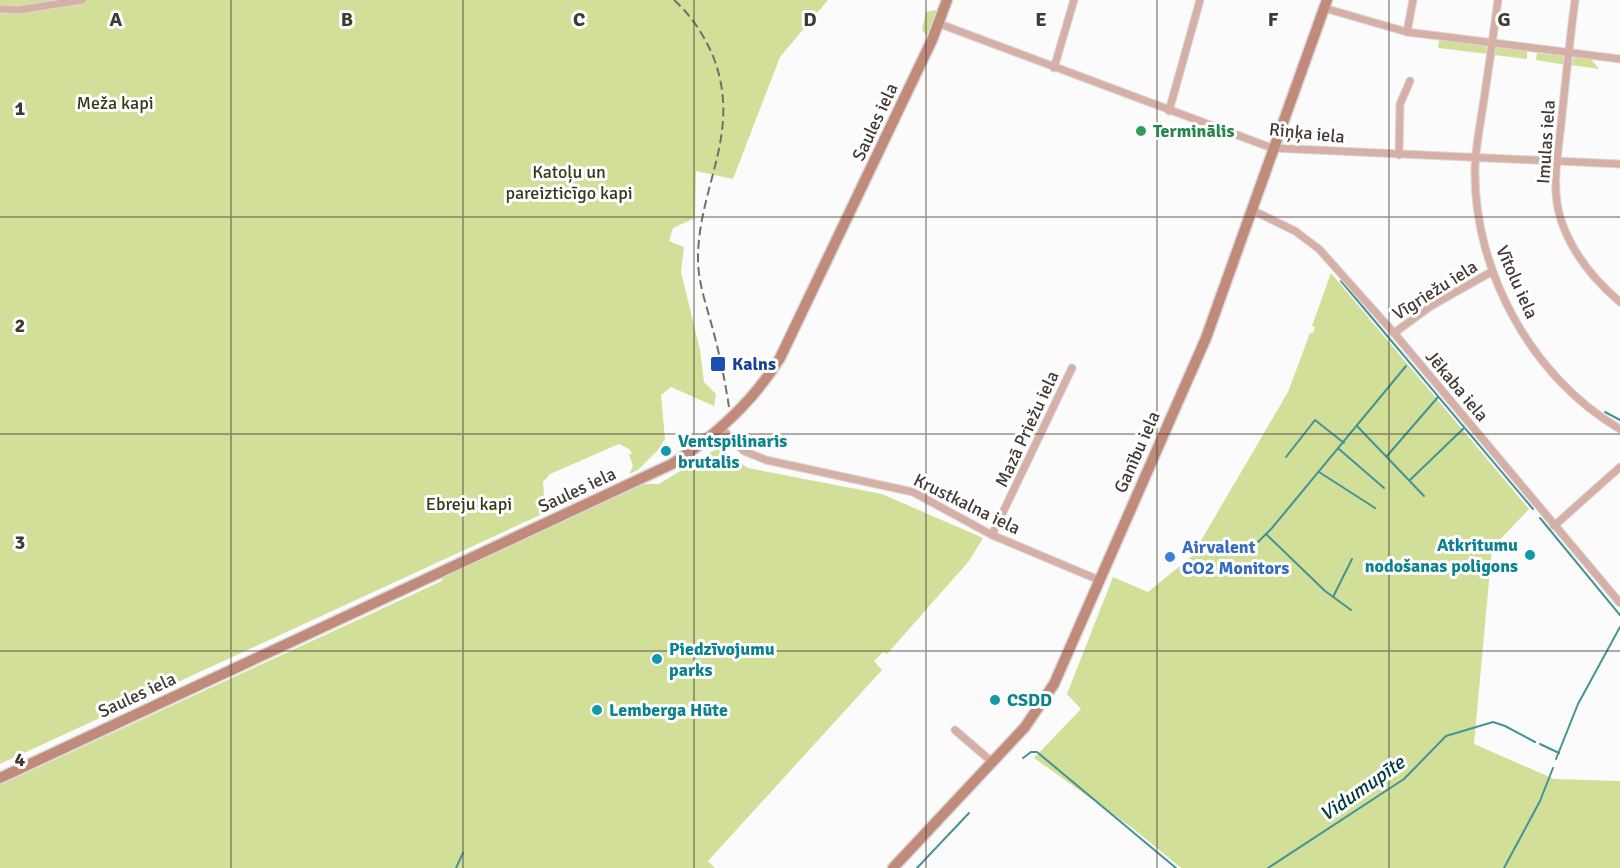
<svg xmlns="http://www.w3.org/2000/svg" width="1620" height="868" font-family="Signika,sans-serif">
<style>
.green{fill:#d2df98}
.lines{fill:none;stroke-linecap:round;stroke-linejoin:round}
.stream{stroke:#449397;stroke-width:2}
.street-casing{stroke:#dad8d7;stroke-width:9}
.secondary-casing{stroke:#dad8d7;stroke-width:13}
.street{stroke:#d6b0a6;stroke-width:7}
.secondary{stroke:#c18b7c;stroke-width:10}
.rail{stroke:#766e6b;stroke-width:2;stroke-dasharray:9 4.5;stroke-linecap:butt}
.grid{fill:none;stroke:#433934;stroke-width:1.5;stroke-opacity:0.55}
.leisure-dot{fill:#2e9e5b;stroke:#fff;stroke-width:2}
.transit-dot{fill:#1a4fb4;stroke:#fff;stroke-width:2}
.culture-dot{fill:#0f9aa8;stroke:#fff;stroke-width:2}
.shop-dot{fill:#3f7fe0;stroke:#fff;stroke-width:2}
.labels{text-anchor:middle;stroke-width:6;stroke-linejoin:round;paint-order:stroke}
.park-label{font-size:18px;fill:#343917;stroke:#fff}
.street-label{font-size:18px;fill:#433934;stroke:#fff}
.leisure-label{font-size:18px;font-weight:bold;fill:#27864d;stroke:#fff;text-anchor:start}
.transit-label{font-size:18px;font-weight:bold;fill:#164399;stroke:#fff;text-anchor:start}
.culture-label{font-size:18px;font-weight:bold;fill:#0d838f;stroke:#fff;text-anchor:start}
.shop-label{font-size:18px;font-weight:bold;fill:#366cbe;stroke:#fff;text-anchor:start}
.water-label{font-size:20px;font-style:italic;fill:#013a3e;stroke:#fff}
.grid-label{font-size:20px;text-anchor:middle;font-weight:bold;fill:#433934;stroke:#fff;stroke-width:6;stroke-linejoin:round;paint-order:stroke}
</style>
<rect width="100%" height="100%" fill="#fbfbfb"/>
<g class="green">
<polygon points="0,0 828,0 780,57 733,179 696,171 695,218 673,228 669,241 684,247 681,272 700,350 704,382 716,394 714,406 671,387 661,395 665,439 657,451 638,470 629,474 633,466 629,455 632,453 629,449 619,444 550,474 543,482 544,496 552,504 564,504 0,764"/>
<polygon points="936,10 940,10 929,38 922,30 926,12"/>
<polygon points="1439,40 1486,46 1488,54 1438,48"/>
<polygon points="1496,47 1527,51 1527,59 1494,55"/>
<polygon points="1537,53 1563,56 1566,65 1536,60"/>
<polygon points="1578,57 1591,59 1599,69 1571,65 1573,58"/>
<polygon points="1331,273 1529,509 1492,548 1474,744 1554,779 1620,781 1620,868 1181,868 1135,830 1034,758 1081,709 1067,694 1113,577 1148,592 1192,556 1288,392 1310,333 1313,333 1315,327 1312,326"/>
<polygon points="718,448 748,468 882,494 983,538 969,561 887,654 883,652 874,661 882,670 708,861 715,868 0,868 0,785 442,581 443,576 640,484 659,484"/>
</g>
<g class="lines">
<g class="stream">
<polyline points="1341,281 1533,509"/>
<polyline points="1605,412 1620,420"/>
<polyline points="1357,426 1424,496"/>
<polyline points="1339,449 1384,488"/>
<polyline points="1387,456 1438,397"/>
<polyline points="1286,457 1315,420 1344,443"/>
<polyline points="1319,472 1375,508"/>
<polyline points="1410,480 1464,428"/>
<polyline points="1540,518 1620,615"/>
<polyline points="1266,534 1325,591 1351,610"/>
<polyline points="1249,551 1272,528 1406,366"/>
<polyline points="1333,597 1352,559"/>
<polyline points="1540,744 1559,753"/>
<polyline points="1023,758 1031,752 1037,752 1176,868"/>
<polyline points="1556,759 1578,704 1620,627"/>
<polyline points="456,868 463,853"/>
<polyline points="917,868 969,813"/>
<polyline points="1268,868 1404,779 1446,736 1493,722 1505,726 1535,742"/>
<polyline points="1504,868 1540,801 1553,768"/>
</g>
<defs>
<g id="street">
<path d="M1498,0C1493,37 1488,75 1482,112C1479,132 1475,151 1475,171C1474,271 1532,378 1620,429"/>
<path d="M1575,0C1570,38 1566,77 1562,115C1559,149 1550,187 1561,220C1572,253 1594,280 1620,302"/>
<polyline points="1324,8 1407,32 1620,59"/>
<polyline points="0,9 18,10 82,0"/>
<polyline points="940,24 1272,148 1620,164"/>
<polyline points="1407,32 1413,0"/>
<polyline points="1054,68 1074,0"/>
<polyline points="1169,111 1200,0"/>
<polyline points="1399,155 1400,104 1410,81"/>
<polyline points="1252,210 1295,231 1319,249 1394,333 1620,603"/>
<polyline points="1394,333 1431,306 1493,271"/>
<polyline points="721,428 744,451 766,460 913,492 992,535 1099,580"/>
<polyline points="1554,526 1620,467"/>
<polyline points="992,535 1072,368"/>
<polyline points="955,730 992,762"/>
</g>
<g id="secondary">
<path d="M0,778L672,464C715,436 753,402 780,358L932,40L947,0"/>
<polyline points="893,868 1025,727 1054,684 1206,338 1327,0"/>
</g>
</defs>
<use href="#street" class="street-casing"/>
<use href="#secondary" class="secondary-casing"/>
<use href="#street" class="street"/>
<use href="#secondary" class="secondary"/>
<path class="rail" d="M674,0C691,15 704,35 713,56C743,133 698,186 698,259C698,283 707,307 713,330C720,356 725,381 729,407"/>
</g>
<path class="grid" d="M231,0V868M463,0V868M694,0V868M926,0V868M1157,0V868M1389,0V868M0,217H1620M0,434H1620M0,651H1620"/>
<circle class="leisure-dot" cx="1141" cy="131" r="6"/>
<rect class="transit-dot" x="710" y="356" width="16" height="16" rx="3"/>
<g class="culture-dot">
<circle cx="666" cy="451" r="6"/>
<circle cx="1530" cy="555" r="6"/>
<circle cx="657" cy="659" r="6"/>
<circle cx="995" cy="700" r="6"/>
<circle cx="597" cy="710" r="6"/>
</g>
<circle class="shop-dot" cx="1170" cy="557" r="6"/>
<g class="labels">
<g class="park-label">
<text x="115" y="109">Meža kapi</text>
<text x="569" y="178">Katoļu un<tspan x="569" dy="21">pareizticīgo kapi</tspan></text>
<text x="469" y="510">Ebreju kapi</text>
</g>
<g class="street-label">
<text transform="translate(875 122) rotate(-65)" y="6">Saules iela</text>
<text transform="translate(1307 133) rotate(6)" y="6">Riņķa iela</text>
<text transform="translate(1546 142) rotate(-86)" y="6">Imulas iela</text>
<text transform="translate(1517 282) rotate(66)" y="6">Vītolu iela</text>
<text transform="translate(1435 290) rotate(-32)" y="6">Vīgriežu iela</text>
<text transform="translate(1457 386) rotate(50)" y="6">Jēkaba iela</text>
<text transform="translate(1027 429) rotate(-65)" y="6">Mazā Priežu iela</text>
<text transform="translate(1137 452) rotate(-66)" y="6">Ganību iela</text>
<text transform="translate(577 490) rotate(-25)" y="6">Saules iela</text>
<text transform="translate(967 504) rotate(26)" y="6">Krustkalna iela</text>
<text transform="translate(137 695) rotate(-25)" y="6">Saules iela</text>
</g>
<g class="leisure-label">
<text x="1153" y="137">Terminālis</text>
</g>
<g class="transit-label">
<text x="732" y="370">Kalns</text>
</g>
<g class="culture-label">
<text x="678" y="447">Ventspilinaris<tspan x="678" dy="21">brutalis</tspan></text>
<text x="1518" y="551" text-anchor="end">Atkritumu<tspan x="1518" dy="21">nodošanas poligons</tspan></text>
<text x="669" y="655">Piedzīvojumu<tspan x="669" dy="21">parks</tspan></text>
<text x="1007" y="706">CSDD</text>
<text x="609" y="716">Lemberga Hūte</text>
</g>
<g class="shop-label">
<text x="1182" y="553">Airvalent<tspan x="1182" dy="21">CO2 Monitors</tspan></text>
</g>
<g class="water-label">
<text transform="translate(1362 788) rotate(-35)" y="7">Vidumupīte</text>
</g>
</g>
<g class="grid-label">
<text x="116" y="26">A</text>
<text x="347" y="26">B</text>
<text x="579" y="26">C</text>
<text x="810" y="26">D</text>
<text x="1041" y="26">E</text>
<text x="1273" y="26">F</text>
<text x="1504" y="26">G</text>
<text x="20" y="115">1</text>
<text x="20" y="332">2</text>
<text x="20" y="549">3</text>
<text x="20" y="766">4</text>
</g>
</svg>
